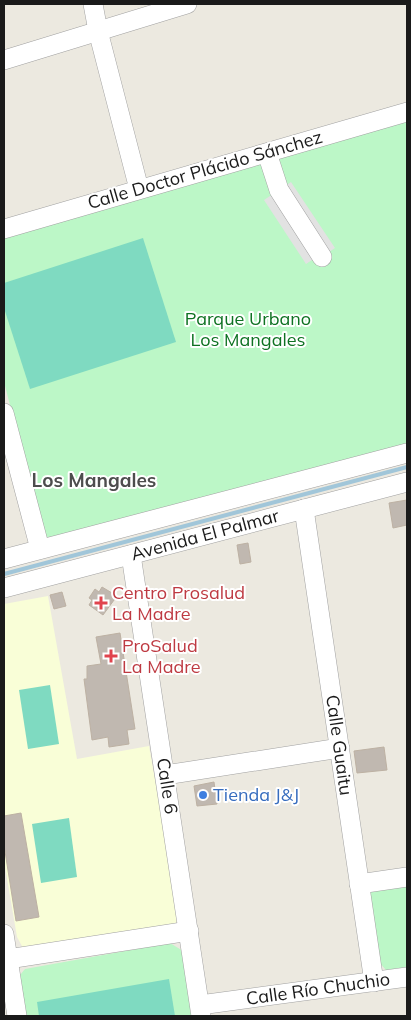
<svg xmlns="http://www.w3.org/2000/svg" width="411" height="1020" font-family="Mulish,sans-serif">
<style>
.education{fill:#f9fed7}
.park{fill:#bcf7c7}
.pitch{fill:#7fdac1}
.parking{fill:#e2e2e2}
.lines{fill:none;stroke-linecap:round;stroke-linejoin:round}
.stream{stroke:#a1c6d9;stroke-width:4}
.building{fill:#c0b8b0;stroke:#bdb1a3}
.minor-casing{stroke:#a1a1a1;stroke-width:20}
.minor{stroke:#fff;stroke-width:19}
.health-dot{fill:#e0444e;stroke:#fff;stroke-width:2}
.shop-dot{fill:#3f7fe0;stroke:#fff;stroke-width:2}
.labels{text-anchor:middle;stroke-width:4;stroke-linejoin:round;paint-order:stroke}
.street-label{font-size:18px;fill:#1a1a1a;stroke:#fff}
.park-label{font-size:18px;fill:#0e7222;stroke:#fff}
.health-label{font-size:18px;fill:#be3a42;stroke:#fff;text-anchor:start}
.shop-label{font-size:18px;fill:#366cbe;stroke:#fff;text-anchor:start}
.neighbourhood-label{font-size:19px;font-weight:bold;fill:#4d4d4d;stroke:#fff}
</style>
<rect width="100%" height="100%" fill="#ece9e0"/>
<polygon class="education" points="48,596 77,759 149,746 179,915 175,925 23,948 17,937 4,861 4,604"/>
<g class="park">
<polygon points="407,121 407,447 46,543 4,382 4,238"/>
<polygon points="407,881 407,967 386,970 379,962 367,887"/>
<polygon points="170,943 183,951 194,1016 22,1016 20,975 25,969"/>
</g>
<g class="pitch">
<polygon points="143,238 176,342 30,389 4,308 4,283"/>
<polygon points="50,685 59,744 28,749 19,690"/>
<polygon points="69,818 77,877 41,883 32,824"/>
<polygon points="169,979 175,1016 39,1016 37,1002"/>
</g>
<polygon class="parking" points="291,182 335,248 317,260 315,258 306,264 264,200"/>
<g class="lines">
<polyline class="stream" points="4,574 407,467"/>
</g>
<g class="building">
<polygon points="407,500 407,525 393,528 389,503"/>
<polygon points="248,543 251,562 240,564 237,545"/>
<polygon points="102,587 117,596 103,615 89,605 92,600 89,598 95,589 99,592"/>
<polygon points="62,592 66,606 54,609 50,595"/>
<polygon points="120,633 135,729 127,730 129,744 109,747 108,737 92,740 84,679 87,679 87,666 101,664 96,637"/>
<polygon points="384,747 387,770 357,773 354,751"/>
<polygon points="214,782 217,804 197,806 194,786"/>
<polygon points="21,813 39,917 16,921 4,845 4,816"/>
</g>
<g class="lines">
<defs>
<g id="minor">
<polyline points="93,4 98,31 139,189"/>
<polyline points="4,60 187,4"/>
<polyline points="267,153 279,190 322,257"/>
<polyline points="4,229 407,112"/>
<polyline points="4,413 40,549"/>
<polyline points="304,509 374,982"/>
<polyline points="131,555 201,1016"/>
<polyline points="4,559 407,453"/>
<polyline points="4,588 407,482"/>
<polyline points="165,775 340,748"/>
<polyline points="359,884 407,877"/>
<polyline points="4,934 17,1016"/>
<polyline points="8,959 189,931"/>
<polyline points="200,1005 407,977"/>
</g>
</defs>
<use href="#minor" class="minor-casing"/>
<use href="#minor" class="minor"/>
</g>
<g class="health-dot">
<path d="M98.5 595.5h5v5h5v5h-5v5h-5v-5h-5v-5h5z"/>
<path d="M108.5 648.5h5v5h5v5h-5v5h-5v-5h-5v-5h5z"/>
</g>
<circle class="shop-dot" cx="203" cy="795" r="5"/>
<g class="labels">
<g class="street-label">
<text transform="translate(205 170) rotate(-16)" y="6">Calle Doctor Plácido Sánchez</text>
<text transform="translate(205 535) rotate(-15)" y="6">Avenida El Palmar</text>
<text transform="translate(339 745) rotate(82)" y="6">Calle Guaitu</text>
<text transform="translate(167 786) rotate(81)" y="6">Calle 6</text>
<text transform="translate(318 989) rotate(-8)" y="6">Calle Río Chuchio</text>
</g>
<g class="park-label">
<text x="248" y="325">Parque Urbano<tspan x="248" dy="21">Los Mangales</tspan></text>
</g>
<g class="health-label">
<text x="112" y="599">Centro Prosalud<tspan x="112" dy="21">La Madre</tspan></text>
<text x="122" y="652">ProSalud<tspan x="122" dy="21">La Madre</tspan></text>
</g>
<g class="shop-label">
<text x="213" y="801">Tienda J&amp;J</text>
</g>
<g class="neighbourhood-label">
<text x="94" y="487">Los Mangales</text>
</g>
</g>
<rect width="411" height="1020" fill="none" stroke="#1a1a1a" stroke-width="10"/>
</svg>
